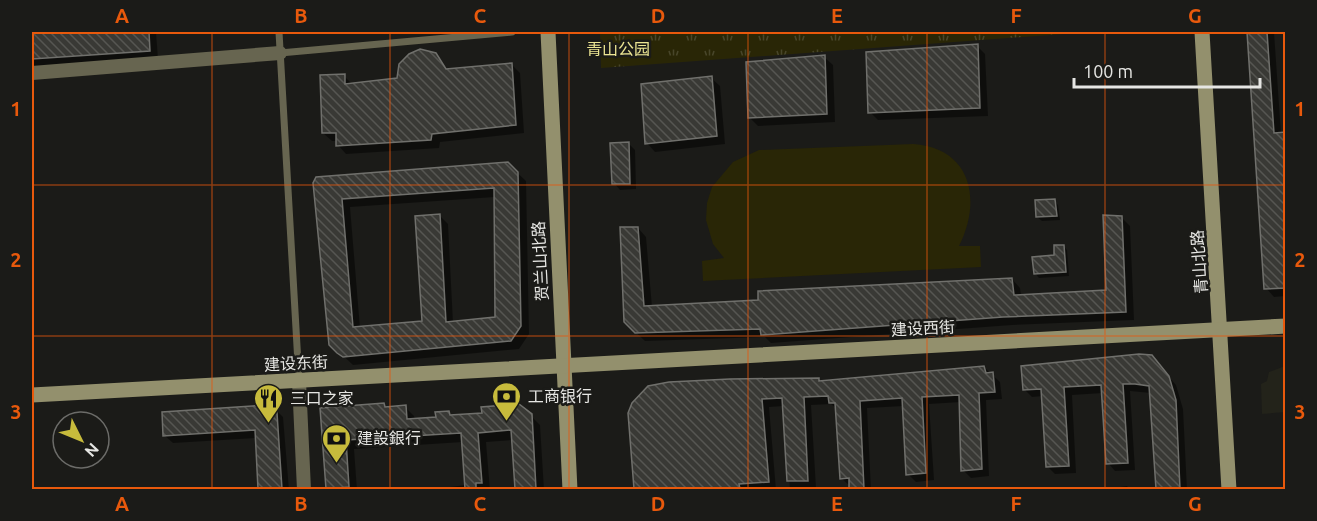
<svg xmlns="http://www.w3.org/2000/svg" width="1317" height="521" font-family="Ubuntu,'Noto Sans SC',sans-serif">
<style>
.built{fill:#23231a}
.park{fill:url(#park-tufts)}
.pitch{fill:#292606}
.shadow{fill:#0007;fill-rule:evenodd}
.building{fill:url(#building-back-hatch);stroke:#70706c;stroke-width:1.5;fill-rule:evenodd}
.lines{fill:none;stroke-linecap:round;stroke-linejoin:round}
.lane{stroke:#676550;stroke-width:7}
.street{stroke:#676550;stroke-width:14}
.secondary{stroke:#93906d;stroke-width:15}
.grid{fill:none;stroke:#e8590c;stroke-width:1.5;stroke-opacity:0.55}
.labels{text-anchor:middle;stroke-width:5;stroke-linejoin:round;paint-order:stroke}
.park-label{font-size:16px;fill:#ece593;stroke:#1b1b18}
.street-label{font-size:16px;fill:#e6e6e3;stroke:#1b1b18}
.poi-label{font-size:16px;fill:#e6e6e3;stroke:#1b1b18;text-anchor:start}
.neatline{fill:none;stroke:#e8590c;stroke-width:2}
.grid-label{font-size:20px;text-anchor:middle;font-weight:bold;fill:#e8590c}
</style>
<defs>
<pattern id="park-tufts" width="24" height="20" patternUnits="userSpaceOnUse" patternTransform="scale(1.5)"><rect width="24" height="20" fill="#292606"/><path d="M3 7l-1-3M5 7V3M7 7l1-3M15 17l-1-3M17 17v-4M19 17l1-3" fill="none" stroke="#48462a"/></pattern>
<pattern id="building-back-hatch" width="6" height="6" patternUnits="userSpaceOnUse" patternTransform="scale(1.5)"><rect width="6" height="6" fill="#393935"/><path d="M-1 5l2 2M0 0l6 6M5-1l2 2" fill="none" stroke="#565652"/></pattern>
</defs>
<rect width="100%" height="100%" fill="#1b1b18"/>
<polygon class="built" points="1285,366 1285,412 1262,414 1261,384 1267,381 1269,372"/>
<polygon class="park" points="600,32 1091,32 601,68"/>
<path class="pitch" d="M913,144C972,148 982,201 959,246H980L981,267L703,281L702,261L724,258L713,244L706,220L707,203L712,187L733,162L759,150Z"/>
<g class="shadow">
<polygon points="82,32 156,32 158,59 32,67 32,35"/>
<polygon points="1248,32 1274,32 1281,134 1286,134 1286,296 1274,297 1266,288"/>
<polygon points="977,46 985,54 988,116 878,120 870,112"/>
<polygon points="435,54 448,71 511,64 520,73 524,133 440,142 439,148 346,154 338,145 338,141 332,141 323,133 344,76 353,85 398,79"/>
<polygon points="824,57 833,65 835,122 758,126 750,118"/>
<polygon points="711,78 720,86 725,144 655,152 647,143"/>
<polygon points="628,143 635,150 636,189 620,190 614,183"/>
<path d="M507,163L526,181L529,334L519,349L353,365L331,344L315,183ZM495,197L497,318L453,323L448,224L440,216L424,322L360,328L350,207Z"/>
<polygon points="1054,201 1058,205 1060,220 1042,221 1037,217"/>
<polygon points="1121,217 1130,226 1134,320 1012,325 771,343 765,337 645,341 625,322 638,228 646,237 652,307 759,301 1012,279 1020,288 1021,296 1108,291"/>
<polygon points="1063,246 1067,250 1069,276 1039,278 1035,273"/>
<polygon points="1151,357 1176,385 1183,409 1187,490 1157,490 1151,393 1130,391 1135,470 1115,471 1108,463 1103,393 1072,395 1076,473 1055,474 1048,467 1043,396 1032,397 1024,389"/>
<polygon points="984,367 1000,382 1002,399 986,400 989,476 971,478 963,470 961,402 929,404 934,480 916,482 908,474 904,406 867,408 871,490 851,490 850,486 841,478 837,409 831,404 811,405 816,488 790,490 784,406 769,407 776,490 635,490 630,413 819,379 822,382"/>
<polygon points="384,405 387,408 405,407 414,416 415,420 437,418 448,412 453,417 530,415 540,425 544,490 516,490 513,440 486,442 490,490 451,490 450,487 466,485 463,442 354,449 357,490 326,490 321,410"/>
<polygon points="274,408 283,417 289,490 260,490 257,438 173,443 164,435"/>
<polygon points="1127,486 1130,490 1106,490 1106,489"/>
</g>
<g class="building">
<polygon points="57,32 149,32 150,51 32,59 32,33"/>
<polygon points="1247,32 1267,32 1274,133 1286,132 1286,288 1264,289"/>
<polygon points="978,44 980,108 868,113 866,52"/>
<polygon points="420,49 436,53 446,69 512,63 516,125 432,134 431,140 336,146 336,133 322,133 320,75 345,74 345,84 397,78 399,64 409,54"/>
<polygon points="825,55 827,114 748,118 746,62"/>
<polygon points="712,76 717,136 645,144 641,84"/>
<polygon points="629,142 630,184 612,184 610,143"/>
<path d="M508,162L518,172L521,326L511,341L343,357L337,353L329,345L313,183L316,177ZM494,188L495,317L446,322L440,214L415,216L422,321L353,327L342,199Z"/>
<polygon points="1055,199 1057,216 1036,217 1035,200"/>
<polygon points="1103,215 1122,216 1126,312 1003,317 761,335 760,329 635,333 624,322 620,227 638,227 644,306 758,300 758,291 1012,278 1014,295 1106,290"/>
<polygon points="1054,245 1064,245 1066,272 1034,274 1032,257 1054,255"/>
<polygon points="1139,354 1152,355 1169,376 1176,400 1180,489 1156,489 1149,386 1135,384 1123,384 1128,463 1106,464 1101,385 1064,387 1069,466 1046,467 1041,389 1023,390 1021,366"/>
<polygon points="984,366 986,373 993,372 995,392 979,393 982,469 961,471 959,395 922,397 926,473 906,475 902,398 860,401 864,489 849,489 849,478 840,479 835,403 829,403 828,396 804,397 808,481 787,481 782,398 762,399 769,482 739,484 740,489 634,489 628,413 632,403 648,386 669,382 730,379 819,378 819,381"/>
<polygon points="384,403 385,407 406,405 407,419 436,417 435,412 449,411 450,415 482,413 481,407 519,404 532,414 536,489 515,489 511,430 478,433 482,483 476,483 476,489 465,489 461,433 346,440 349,487 326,489 320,408"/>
<polygon points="268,405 275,407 277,413 282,489 258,489 255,430 163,436 162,412"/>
</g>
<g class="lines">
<g class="lane">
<polyline points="279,32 299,381"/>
<polyline points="280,53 512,32"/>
</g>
<g class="street">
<polyline points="32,73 280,53"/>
<polyline points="299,381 304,490"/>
</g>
<g class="secondary">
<polyline points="548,32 570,490"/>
<polyline points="1202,32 1229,490"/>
<polyline points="32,395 1286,326"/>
</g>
</g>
<path class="grid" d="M212,32V490M390,32V490M569,32V490M748,32V490M927,32V490M1105,32V490M32,185H1286M32,336H1286"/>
<defs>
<symbol id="bank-pin" viewBox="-11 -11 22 30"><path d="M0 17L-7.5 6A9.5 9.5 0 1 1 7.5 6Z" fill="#c7bb3c" stroke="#1b1b18"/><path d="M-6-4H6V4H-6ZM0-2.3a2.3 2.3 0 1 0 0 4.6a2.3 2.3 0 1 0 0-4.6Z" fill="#111"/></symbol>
<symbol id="restaurant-pin" viewBox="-11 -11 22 30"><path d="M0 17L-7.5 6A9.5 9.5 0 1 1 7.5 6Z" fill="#c7bb3c" stroke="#1b1b18"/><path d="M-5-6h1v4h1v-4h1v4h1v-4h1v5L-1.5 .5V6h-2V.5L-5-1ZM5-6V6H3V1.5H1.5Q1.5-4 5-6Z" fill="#111"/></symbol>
</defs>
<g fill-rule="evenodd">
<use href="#bank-pin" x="490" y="380" width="33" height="45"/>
<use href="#restaurant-pin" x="252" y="382" width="33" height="45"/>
<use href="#bank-pin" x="320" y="422" width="33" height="45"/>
</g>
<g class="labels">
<g class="park-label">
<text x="618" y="55">青山公园</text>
</g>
<g class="street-label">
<text transform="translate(540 261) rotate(-93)" y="6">贺兰山北路</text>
<text transform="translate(1199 262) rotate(-94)" y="6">青山北路</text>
<text transform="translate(923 328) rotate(-3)" y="6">建设西街</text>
<text transform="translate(296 363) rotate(-3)" y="6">建设东街</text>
</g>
<g class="poi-label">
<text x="528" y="402">工商银行</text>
<text x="290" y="404">三口之家</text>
<text x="357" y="444">建設銀行</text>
</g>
</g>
<rect width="1317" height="521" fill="none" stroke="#1b1b18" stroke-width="66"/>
<g transform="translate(81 440) rotate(133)"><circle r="28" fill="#1b1b18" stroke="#6c6c69" stroke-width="1.5"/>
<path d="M0-4.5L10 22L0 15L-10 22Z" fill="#c7bb3c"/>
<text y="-9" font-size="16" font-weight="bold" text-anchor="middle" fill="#e6e6e3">N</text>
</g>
<path d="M1074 78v9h186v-9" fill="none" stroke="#e6e6e3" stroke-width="3"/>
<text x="1083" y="78" font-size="18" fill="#e6e6e3" stroke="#1b1b18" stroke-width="4.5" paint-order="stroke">100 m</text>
<rect x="33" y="33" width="1251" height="455" class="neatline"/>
<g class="grid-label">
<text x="122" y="23">A</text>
<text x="301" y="23">B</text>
<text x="480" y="23">C</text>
<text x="658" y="23">D</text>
<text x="837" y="23">E</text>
<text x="1016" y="23">F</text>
<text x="1195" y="23">G</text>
<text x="16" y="116">1</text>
<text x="1300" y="116">1</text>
<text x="16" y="267">2</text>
<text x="1300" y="267">2</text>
<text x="16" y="419">3</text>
<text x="1300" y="419">3</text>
<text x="122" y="511">A</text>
<text x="301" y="511">B</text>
<text x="480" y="511">C</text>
<text x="658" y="511">D</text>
<text x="837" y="511">E</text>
<text x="1016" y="511">F</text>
<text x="1195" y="511">G</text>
</g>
</svg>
